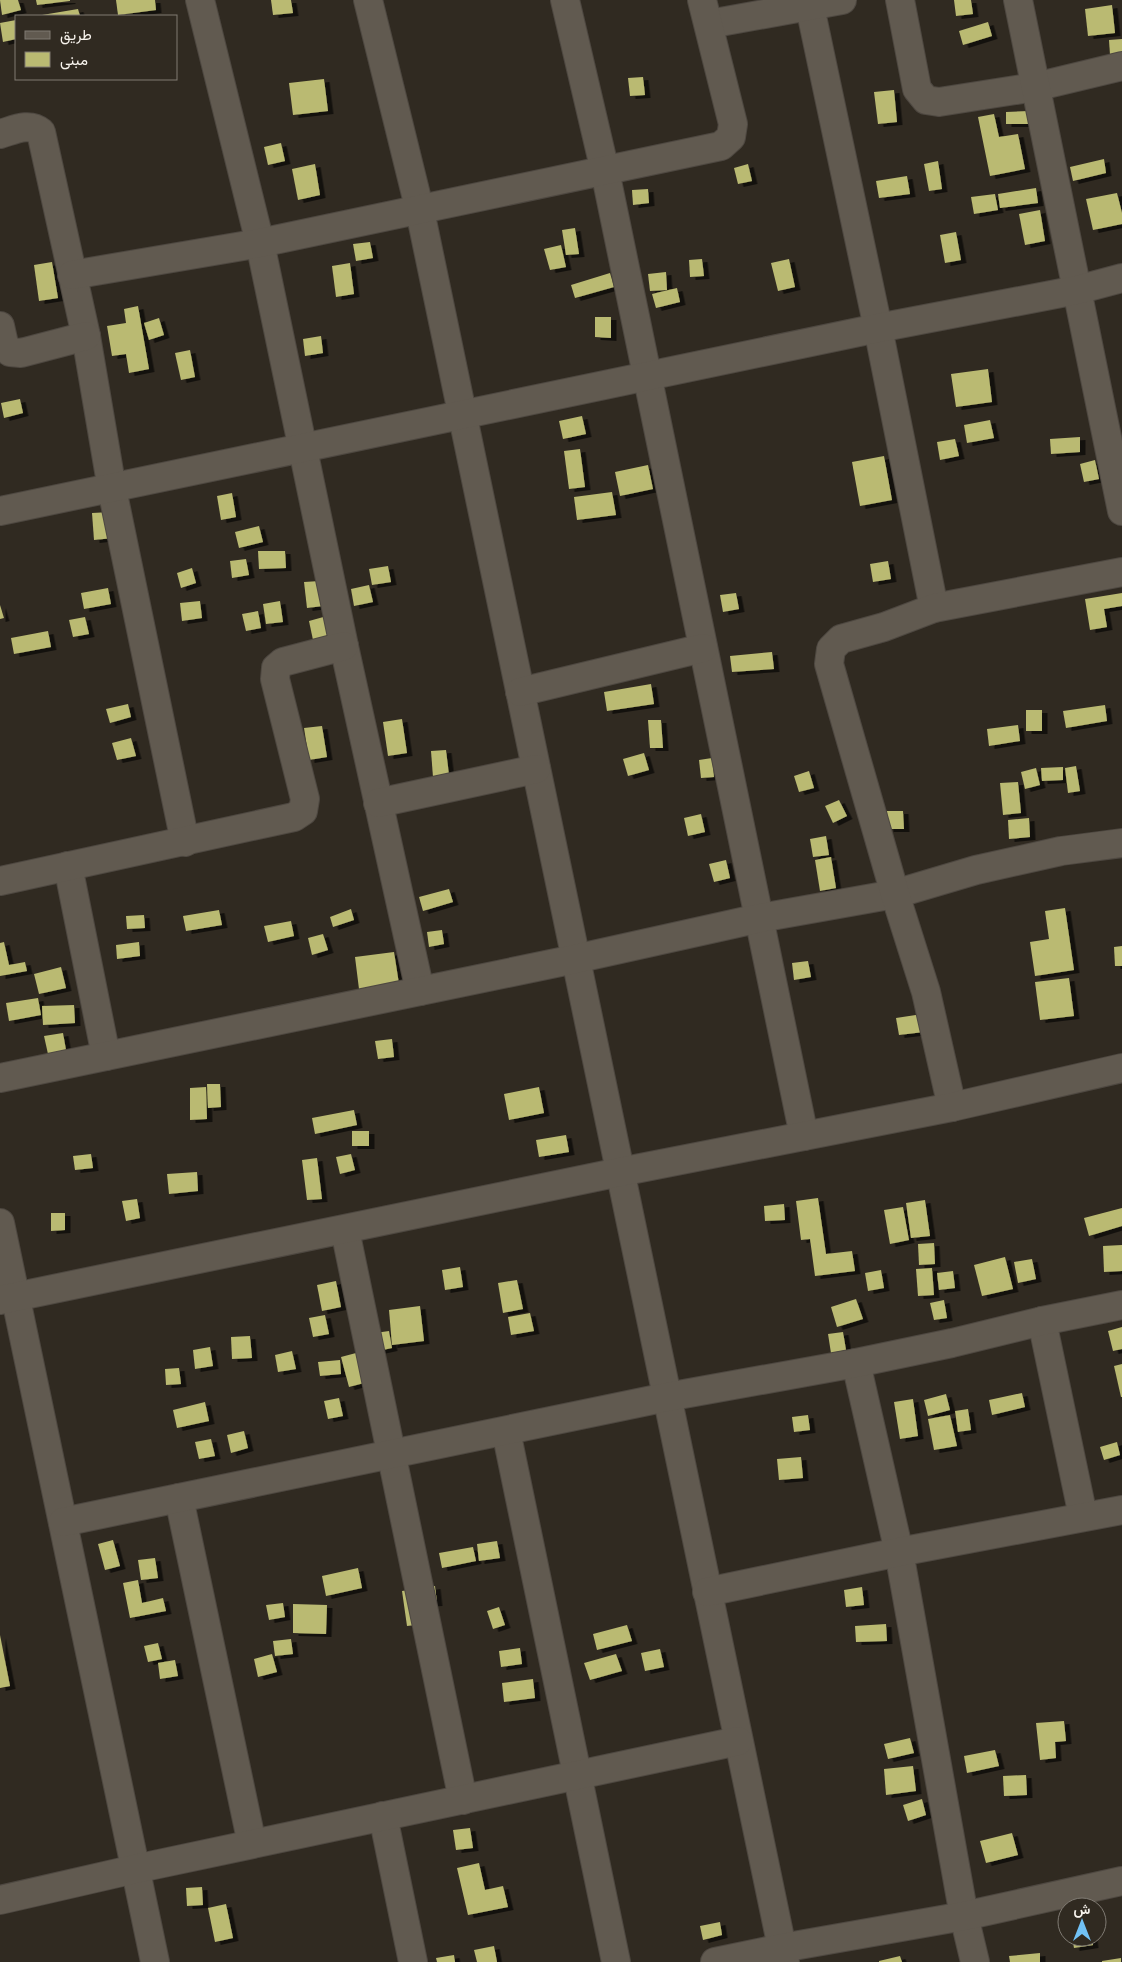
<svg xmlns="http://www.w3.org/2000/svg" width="1122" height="1962" font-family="Jost,Vazirmatn,sans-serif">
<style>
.building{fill:#baba72;filter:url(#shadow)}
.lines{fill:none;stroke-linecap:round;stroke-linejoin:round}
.minor-casing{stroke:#4e4841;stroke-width:30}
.minor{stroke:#615a50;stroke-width:28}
</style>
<defs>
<filter id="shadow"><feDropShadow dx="5.5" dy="3" stdDeviation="0" flood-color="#0009"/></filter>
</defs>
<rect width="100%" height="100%" fill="#302a21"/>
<g class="building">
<polygon points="0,0 18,0 21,10 2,15"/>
<polygon points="36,0 70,0 70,1 37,5"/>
<polygon points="116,0 155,0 156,10 118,15"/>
<polygon points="271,0 291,0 293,13 273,15"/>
<polygon points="954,0 971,0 973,14 956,16"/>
<polygon points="1112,5 1115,33 1088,36 1085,9"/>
<polygon points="78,9 80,16 42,16 42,15"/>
<polygon points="16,20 16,39 3,42 0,23"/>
<polygon points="988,22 992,36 963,45 959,31"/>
<polygon points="1122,39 1122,55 1110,55 1109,40"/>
<polygon points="643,77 645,95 630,96 628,78"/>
<polygon points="324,79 328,111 293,115 289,83"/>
<polygon points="894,90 897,122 878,124 874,92"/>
<polygon points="1029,111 1030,124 1006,124 1006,112"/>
<polygon points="994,114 999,137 1018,134 1025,169 990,176 978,117"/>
<polygon points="281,143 285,161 268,165 264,147"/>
<polygon points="1104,159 1106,173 1073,181 1070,167"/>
<polygon points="938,161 942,189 929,191 924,164"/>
<polygon points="315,164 320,195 298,200 292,169"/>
<polygon points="748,164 752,181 738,184 734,168"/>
<polygon points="907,176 910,194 879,198 876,181"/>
<polygon points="1036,188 1038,203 1000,208 998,194"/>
<polygon points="648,189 649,203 633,205 632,190"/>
<polygon points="1117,193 1122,213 1122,224 1093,230 1086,199"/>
<polygon points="995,194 998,210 974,214 971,197"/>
<polygon points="1040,210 1045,241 1025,245 1019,214"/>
<polygon points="575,228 579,254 566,255 562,230"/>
<polygon points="956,232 961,260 945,263 940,235"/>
<polygon points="370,242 373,258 356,261 353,244"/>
<polygon points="561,245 566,267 550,270 544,249"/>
<polygon points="702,259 704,276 690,277 689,260"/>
<polygon points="789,259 795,287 778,291 771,263"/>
<polygon points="52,262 58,298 39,301 34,265"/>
<polygon points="350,263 354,294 336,297 332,266"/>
<polygon points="666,272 667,290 650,291 648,274"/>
<polygon points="610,273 614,287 575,298 571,285"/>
<polygon points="677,288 680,302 656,308 652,294"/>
<polygon points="138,306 149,369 129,373 126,354 112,356 107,326 126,323 124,309"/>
<polygon points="595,317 611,317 611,338 595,337"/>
<polygon points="159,318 164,335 149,340 144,323"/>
<polygon points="321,336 323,353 305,356 303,339"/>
<polygon points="190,350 195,377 181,380 175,353"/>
<polygon points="988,369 992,402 956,407 951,374"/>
<polygon points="20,399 23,413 4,418 1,403"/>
<polygon points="582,416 586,434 563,439 559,421"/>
<polygon points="990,420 994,438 967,443 964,425"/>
<polygon points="1080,437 1080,452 1051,454 1050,439"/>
<polygon points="955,439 959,456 940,460 937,442"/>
<polygon points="580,449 585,487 569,489 564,451"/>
<polygon points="884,456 892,500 860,506 852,462"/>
<polygon points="1095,460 1099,479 1084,482 1080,464"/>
<polygon points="648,465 653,489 620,496 615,472"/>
<polygon points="612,492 616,515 577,520 574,497"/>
<polygon points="232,493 236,517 221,520 217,496"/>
<polygon points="111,512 113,538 94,540 92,513"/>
<polygon points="259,526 263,542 239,548 235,532"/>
<polygon points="258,551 285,551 286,568 259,569"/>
<polygon points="246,559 249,575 232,578 230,561"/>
<polygon points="888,561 891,579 873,582 870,564"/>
<polygon points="388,566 391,582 372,585 369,569"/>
<polygon points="192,568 196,583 181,588 177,573"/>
<polygon points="320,581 323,606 307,608 304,582"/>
<polygon points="369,585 373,602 354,606 351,589"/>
<polygon points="108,588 111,604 84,609 81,593"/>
<polygon points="736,593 739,609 723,612 720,595"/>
<polygon points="1122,593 1122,606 1104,609 1107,627 1090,630 1085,599"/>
<polygon points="200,601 202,618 182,621 180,603"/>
<polygon points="280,601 283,622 266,624 263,604"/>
<polygon points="0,605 4,618 0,619"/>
<polygon points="258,611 261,628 246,631 242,614"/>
<polygon points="327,616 332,635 313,640 309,621"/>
<polygon points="85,617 89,634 73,637 69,620"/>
<polygon points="48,631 51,647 14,654 11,638"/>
<polygon points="772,652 774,669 732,672 730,656"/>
<polygon points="651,684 654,704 607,711 604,692"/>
<polygon points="128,704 131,717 110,723 106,709"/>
<polygon points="1105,705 1107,721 1066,728 1063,711"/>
<rect x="1026" y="710" width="16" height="21"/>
<polygon points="402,719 407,753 388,756 383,722"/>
<polygon points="648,720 661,720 663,748 650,748"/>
<polygon points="1018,725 1020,741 989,746 987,729"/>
<polygon points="322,726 327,757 309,760 304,728"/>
<polygon points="131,738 136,756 117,760 112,743"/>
<polygon points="446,750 449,775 433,777 431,751"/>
<polygon points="644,753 649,770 628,776 623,759"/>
<polygon points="712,758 714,777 701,778 699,760"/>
<polygon points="1076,766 1080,791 1068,793 1065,768"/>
<polygon points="1063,767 1063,780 1042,781 1041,768"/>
<polygon points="1036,768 1040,785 1025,789 1021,772"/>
<polygon points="809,771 814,788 799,792 794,776"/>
<polygon points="1018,782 1021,813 1003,815 1000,783"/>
<polygon points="839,800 847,816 833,823 825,806"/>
<polygon points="887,811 903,811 904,829 888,829"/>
<polygon points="701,814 705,832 688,836 684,818"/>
<polygon points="1029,818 1030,837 1009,839 1008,820"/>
<polygon points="826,836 829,855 813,857 810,839"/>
<polygon points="831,857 836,888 820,891 815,860"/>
<polygon points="726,860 730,878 714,882 709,864"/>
<polygon points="449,889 453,902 423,911 419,897"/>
<polygon points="1065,908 1074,970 1035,976 1030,942 1049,939 1045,911"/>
<polygon points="351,909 354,920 333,927 330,917"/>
<polygon points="219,910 222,925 186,931 183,916"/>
<polygon points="144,915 145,928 127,929 126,916"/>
<polygon points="291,921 294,936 268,942 264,926"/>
<polygon points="442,930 444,944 429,947 427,932"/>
<polygon points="323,934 328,950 312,955 308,938"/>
<polygon points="4,942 9,965 25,962 27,971 0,976 0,943"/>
<polygon points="139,942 140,956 117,959 116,945"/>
<polygon points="1122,946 1122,966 1115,966 1114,947"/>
<polygon points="394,952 399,984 359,989 355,957"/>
<polygon points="808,961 811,977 794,980 792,963"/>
<polygon points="61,967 66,988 39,994 34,974"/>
<polygon points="1069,978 1074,1016 1040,1020 1035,982"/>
<polygon points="38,998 41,1015 9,1021 6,1003"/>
<polygon points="74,1005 75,1023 43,1025 42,1006"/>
<polygon points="929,1013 932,1031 899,1035 896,1018"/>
<polygon points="63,1033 66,1050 48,1054 44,1036"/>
<polygon points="392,1039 394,1057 378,1059 375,1041"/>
<polygon points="207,1084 220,1084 221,1107 208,1108"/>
<polygon points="206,1087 207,1119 190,1120 190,1088"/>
<polygon points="539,1087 544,1113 509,1120 504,1094"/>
<polygon points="354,1110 357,1125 315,1134 312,1118"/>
<rect x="352" y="1131" width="17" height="15"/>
<polygon points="566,1135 569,1152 539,1157 536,1140"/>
<polygon points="91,1154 93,1168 75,1170 73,1156"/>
<polygon points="351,1154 355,1170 340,1174 336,1157"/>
<polygon points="317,1158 322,1199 307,1200 302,1160"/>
<polygon points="197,1172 198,1191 169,1194 167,1174"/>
<polygon points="818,1198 826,1254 852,1251 855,1271 815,1276 810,1239 801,1240 796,1201"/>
<polygon points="137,1199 140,1218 126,1221 122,1201"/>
<polygon points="925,1200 930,1236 911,1238 906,1203"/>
<polygon points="784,1204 785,1220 765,1221 764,1206"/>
<polygon points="903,1207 909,1240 890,1244 884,1210"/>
<polygon points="1122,1208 1122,1226 1089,1236 1084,1218"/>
<polygon points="51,1213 65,1213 65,1230 51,1231"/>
<polygon points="934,1243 935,1264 919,1265 918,1244"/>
<polygon points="1122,1245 1122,1271 1104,1272 1103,1246"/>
<polygon points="1005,1257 1013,1289 982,1296 974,1265"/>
<polygon points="1032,1259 1036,1279 1018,1283 1014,1262"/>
<polygon points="460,1267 463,1287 445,1290 442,1270"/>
<polygon points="932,1268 934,1295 918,1296 916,1269"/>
<polygon points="881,1270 884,1288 868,1291 865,1273"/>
<polygon points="953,1271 955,1288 939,1290 937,1273"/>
<polygon points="517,1280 523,1309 503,1313 498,1283"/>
<polygon points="336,1281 341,1307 322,1311 317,1285"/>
<polygon points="856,1299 863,1319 837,1327 831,1307"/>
<polygon points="944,1300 947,1318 934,1320 930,1303"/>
<polygon points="420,1306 424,1341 392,1345 389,1310"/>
<polygon points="530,1313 534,1331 511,1335 508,1317"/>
<polygon points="325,1315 329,1334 313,1337 309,1318"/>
<polygon points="1122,1327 1122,1349 1113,1351 1108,1331"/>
<polygon points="389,1331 392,1348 378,1351 375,1333"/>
<polygon points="843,1332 846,1350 831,1353 828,1334"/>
<polygon points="250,1336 252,1358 232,1359 231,1337"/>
<polygon points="210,1347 213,1366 195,1369 193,1350"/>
<polygon points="292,1351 296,1369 278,1372 275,1355"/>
<polygon points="356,1353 364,1383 349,1387 341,1357"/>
<polygon points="340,1360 341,1374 320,1376 318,1362"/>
<polygon points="1122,1364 1122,1397 1121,1397 1114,1366"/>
<polygon points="179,1368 181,1384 166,1385 165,1369"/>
<polygon points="1022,1393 1025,1407 992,1415 989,1400"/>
<polygon points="946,1394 950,1410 928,1416 924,1400"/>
<polygon points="339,1398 343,1416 328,1419 324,1401"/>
<polygon points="913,1399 918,1436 900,1439 894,1402"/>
<polygon points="205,1402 209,1421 177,1428 173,1410"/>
<polygon points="968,1409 971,1430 958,1432 955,1411"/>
<polygon points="808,1415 810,1430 794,1432 792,1417"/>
<polygon points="950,1415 957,1446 934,1450 928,1419"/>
<polygon points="244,1431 248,1448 231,1453 227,1435"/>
<polygon points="211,1439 215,1456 199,1459 195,1442"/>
<polygon points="1117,1442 1120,1455 1104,1460 1100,1447"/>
<polygon points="801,1457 803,1478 779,1480 777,1459"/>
<polygon points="113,1540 120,1566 105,1570 98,1544"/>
<polygon points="497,1541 500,1558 479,1561 477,1544"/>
<polygon points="473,1547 476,1561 442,1568 439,1553"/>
<polygon points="155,1558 158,1578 141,1580 138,1560"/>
<polygon points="358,1568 362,1588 326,1596 322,1576"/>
<polygon points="138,1580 142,1603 163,1598 166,1611 130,1618 123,1583"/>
<polygon points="435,1586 437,1603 422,1604 425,1624 407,1626 402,1591"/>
<polygon points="862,1587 864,1605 846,1607 844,1590"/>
<polygon points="283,1603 285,1617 269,1620 266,1605"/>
<polygon points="293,1604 327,1605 326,1634 293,1633"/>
<polygon points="499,1607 505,1625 493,1629 487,1611"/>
<polygon points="886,1624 887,1641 856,1642 855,1626"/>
<polygon points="627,1625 632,1641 597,1650 593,1634"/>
<polygon points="0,1635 10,1686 0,1688"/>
<polygon points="291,1639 293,1654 275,1656 273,1641"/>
<polygon points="158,1643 162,1659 148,1662 144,1646"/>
<polygon points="520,1648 522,1664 501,1667 499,1651"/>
<polygon points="660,1649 664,1667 645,1671 641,1653"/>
<polygon points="272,1654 277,1672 258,1677 254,1659"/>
<polygon points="616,1654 622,1671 590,1680 584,1663"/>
<polygon points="175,1660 178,1676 160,1679 158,1663"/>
<polygon points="533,1679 535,1698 504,1702 502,1683"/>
<polygon points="1064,1721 1066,1741 1055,1742 1056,1758 1040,1760 1036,1723"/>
<polygon points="910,1738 914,1753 888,1759 884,1744"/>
<polygon points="995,1750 999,1766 967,1773 964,1756"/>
<polygon points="913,1766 916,1791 886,1795 884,1769"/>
<polygon points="1026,1775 1027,1795 1004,1796 1003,1776"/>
<polygon points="922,1799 926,1815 908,1821 903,1805"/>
<polygon points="470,1828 473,1848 456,1850 453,1830"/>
<polygon points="1012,1833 1018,1855 986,1863 980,1841"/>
<polygon points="479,1863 485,1890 503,1886 508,1907 468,1915 457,1868"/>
<polygon points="202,1887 203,1905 187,1906 186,1888"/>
<polygon points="226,1904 233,1938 215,1942 208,1908"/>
<polygon points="720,1922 722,1935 703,1940 700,1926"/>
<polygon points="1072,1937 1092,1937 1093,1945 1074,1948"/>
<polygon points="494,1946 497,1962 477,1962 474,1950"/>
<polygon points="1040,1953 1040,1962 1010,1962 1009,1956"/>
<polygon points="454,1955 455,1962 437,1962 436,1958"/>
<polygon points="900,1956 902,1962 879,1962 879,1961"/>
<polygon points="1121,1958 1121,1962 1102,1962 1102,1961"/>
</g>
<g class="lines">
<defs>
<g id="minor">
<polyline points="200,0 260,243 344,646 420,991"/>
<polyline points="368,0 420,211 785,1962"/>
<polyline points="565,0 605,171 804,1136"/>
<polyline points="900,0 917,89 926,100 939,102 1035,87 1122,66"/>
<polyline points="1018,0 1122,511"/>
<polyline points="810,7 878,328 934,608"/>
<polyline points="709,24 842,0"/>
<path d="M0,134C14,130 29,122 41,132L86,336L112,489L185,842"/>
<polyline points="72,275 260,243 721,146 731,137 733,124 702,0"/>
<polyline points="0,326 4,344 10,352 21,353 86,336"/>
<polyline points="0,511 878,328 1077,290 1122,278"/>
<polyline points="520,692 703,648"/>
<polyline points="378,803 536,769"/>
<polyline points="68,866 106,1056"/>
<polyline points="0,881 294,817 303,811 305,799 275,679 276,668 283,662 344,646"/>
<polyline points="0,1078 575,959 760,918 895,894 976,870 1061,851 1122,843"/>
<polyline points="952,1107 926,992 895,894 829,664 831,649 841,639 884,627 934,608 1122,572"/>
<polyline points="0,1223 155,1962"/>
<polyline points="345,1230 463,1800"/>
<polyline points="0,1300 620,1172 952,1107 1122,1068"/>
<polyline points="1042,1321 1083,1516"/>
<polyline points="856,1363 899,1552 964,1916 975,1962"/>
<polyline points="506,1431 616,1962"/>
<polyline points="179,1498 252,1844"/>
<polyline points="63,1522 667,1397 856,1363 952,1343 1042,1321 1122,1305"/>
<polyline points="707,1592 899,1552 1122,1510"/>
<polyline points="383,1816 413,1962"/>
<polyline points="0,1900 135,1869 738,1741"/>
<polyline points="715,1962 782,1948 964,1916 1122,1881"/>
</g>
</defs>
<use href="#minor" class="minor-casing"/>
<use href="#minor" class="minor"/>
</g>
<rect x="15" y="15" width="162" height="65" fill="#302a21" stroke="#807b73"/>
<rect x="25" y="31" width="25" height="8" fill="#615a50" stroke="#807b73"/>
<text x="60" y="40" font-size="15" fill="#f8f4ee">طريق</text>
<rect x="25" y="52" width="25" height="15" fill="#baba72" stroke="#807b73"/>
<text x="60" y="65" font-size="15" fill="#f8f4ee">مبنى</text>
<g transform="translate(1082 1922)"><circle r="24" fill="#302a21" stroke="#807b73"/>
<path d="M0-4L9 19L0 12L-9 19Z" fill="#71c1f5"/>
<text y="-8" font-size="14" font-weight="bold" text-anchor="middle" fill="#f8f4ee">ش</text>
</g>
</svg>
